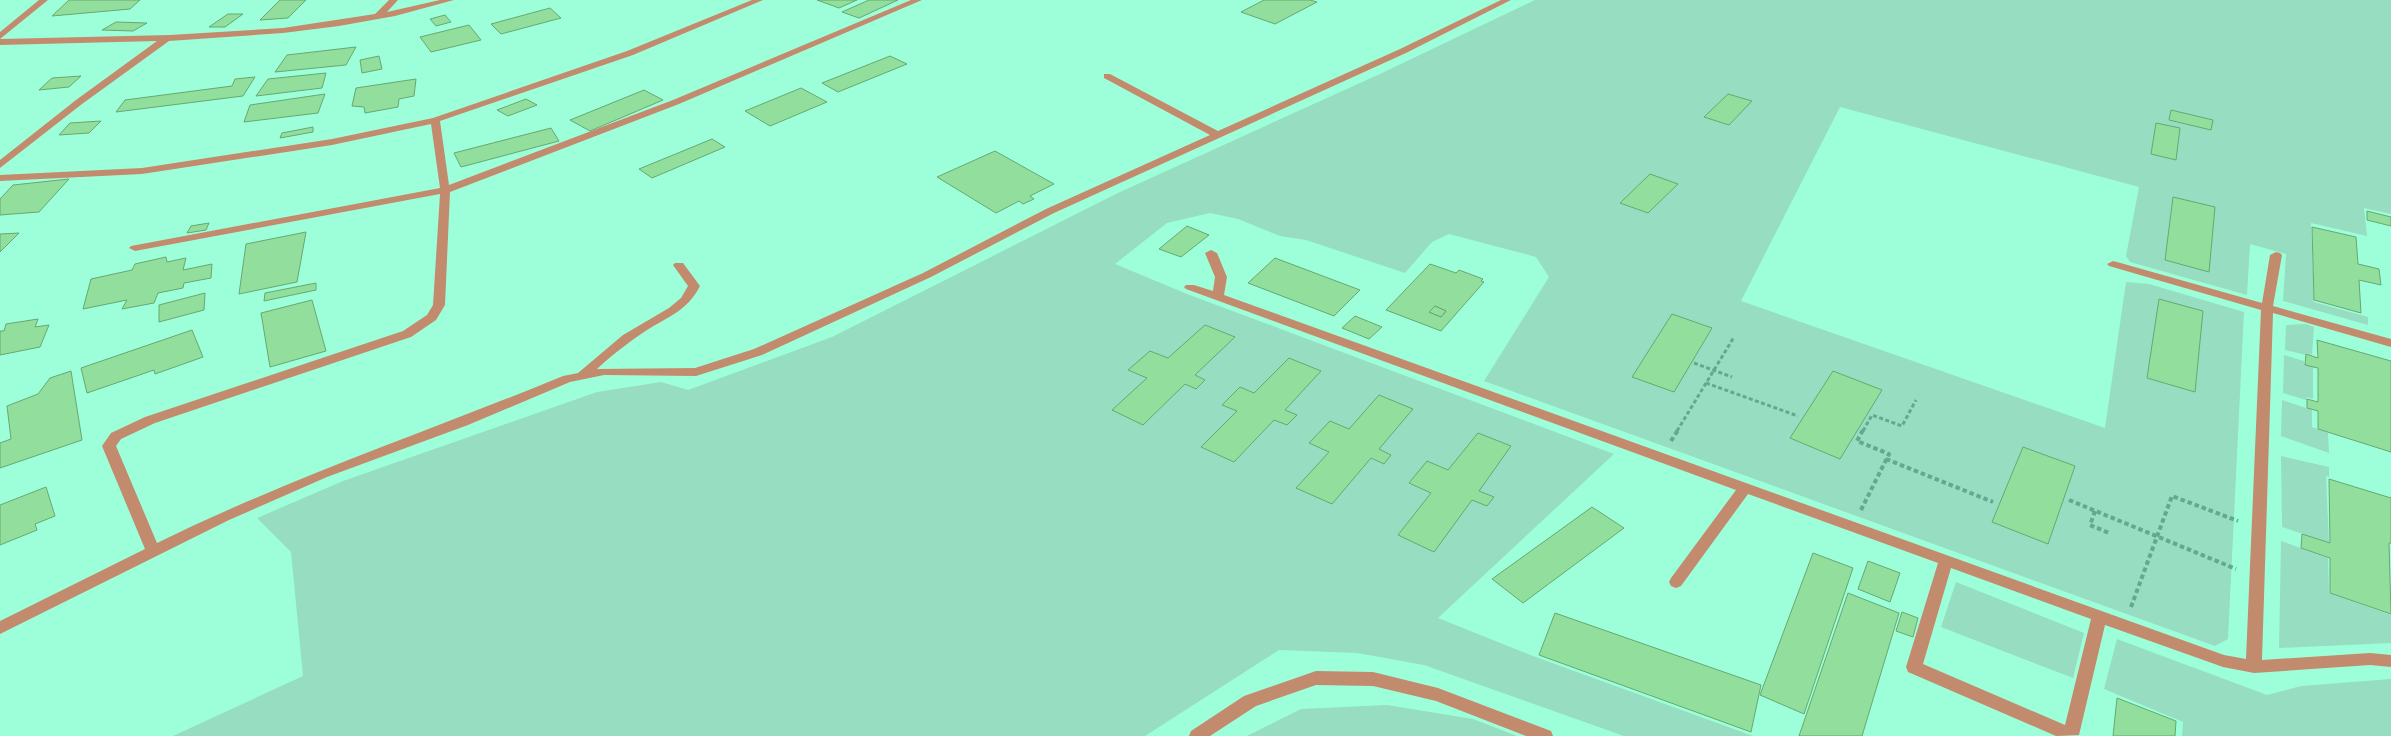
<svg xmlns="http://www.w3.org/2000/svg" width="2391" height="736" font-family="Figtree,sans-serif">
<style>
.green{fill:#97ddc2}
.building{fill:#92df9d;stroke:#66a871;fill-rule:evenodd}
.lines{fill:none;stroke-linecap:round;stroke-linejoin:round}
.path-far1{stroke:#61a98f;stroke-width:3;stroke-dasharray:4 2.5;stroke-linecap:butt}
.path{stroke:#61a98f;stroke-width:4;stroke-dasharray:4.5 3;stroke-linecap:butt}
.minor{fill:#c38b6e;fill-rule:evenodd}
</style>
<rect width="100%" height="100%" fill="#9dffda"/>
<g class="green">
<polygon points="1535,0 2391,0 2391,214 2364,208 2367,236 2311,223 2314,302 2368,317 2368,325 2283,301 2286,254 2250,244 2247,295 2130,262 2126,256 2139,187 1840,107 1741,301 2105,428 2126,282 2149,284 2244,312 2228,639 2215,646 1484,381 1549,277 1536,257 1449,234 1432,242 1405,273 1306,240 1280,236 1238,219 1210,213 1167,223 1115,264 1187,294 1614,454 1438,618 1533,656 1753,736 1624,736 1424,665 1357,653 1279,650 1145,736 173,736 303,676 291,552 257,518 343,481 597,392 661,382 688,390 832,337 1120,192 1382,73"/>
<polygon points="2306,324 2314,327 2312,355 2306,353 2306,355 2285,350 2286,325"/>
<polygon points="2284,355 2304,361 2304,363 2313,366 2313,399 2307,397 2306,400 2283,393"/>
<polygon points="2282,400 2312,410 2312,427 2328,433 2329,453 2281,436"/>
<polygon points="2281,456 2329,467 2329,477 2326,476 2329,543 2282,527"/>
<polygon points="2281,541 2328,558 2329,593 2391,615 2391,643 2279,648"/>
<polygon points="1956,582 2084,633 2073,678 1941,627"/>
<polygon points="2117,639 2267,695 2301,686 2391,679 2391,736 2182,736 2183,722 2104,689"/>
<polygon points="1387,705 1473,719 1517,736 1247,736 1301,709"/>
</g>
<g class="building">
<polygon points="69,0 140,0 130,9 52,16"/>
<polygon points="280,0 306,0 288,18 260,20"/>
<polygon points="817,0 857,0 839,8"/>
<polygon points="869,0 898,0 859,18 842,12"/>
<polygon points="1264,0 1310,0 1317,2 1275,24 1241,12"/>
<polygon points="550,8 561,18 501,34 491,24"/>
<polygon points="228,14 243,14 225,27 209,27"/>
<polygon points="445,15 451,22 436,26 430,19"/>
<polygon points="116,22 147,23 133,31 102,30"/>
<polygon points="469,25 481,40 431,52 420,37"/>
<polygon points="356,47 346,65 275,72 287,55"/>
<polygon points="379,56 382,69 362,73 360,60"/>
<polygon points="890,56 907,64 838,92 822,83"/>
<polygon points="326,73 322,88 256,96 268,79"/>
<polygon points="81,76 69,87 39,90 52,78"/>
<polygon points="255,77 243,96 116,112 125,100 232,86 235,79"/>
<polygon points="416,79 414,96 399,99 398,107 365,113 364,107 352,106 356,88"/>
<polygon points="801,88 827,102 770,126 745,111"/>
<polygon points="644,90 663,100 590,131 570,120"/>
<polygon points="325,94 318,113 244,122 250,105"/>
<polygon points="1728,94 1752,101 1729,125 1704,117"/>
<polygon points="526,99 537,105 508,116 497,110"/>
<polygon points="2171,110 2213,120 2211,130 2169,120"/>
<polygon points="101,121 89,133 59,135 70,123"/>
<polygon points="2156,123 2180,128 2176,160 2151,154"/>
<polygon points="313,127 313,132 280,138 282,133"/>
<polygon points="551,128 559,141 461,167 454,153"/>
<polygon points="712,139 725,147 652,178 639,169"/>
<polygon points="995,151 1054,184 1030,196 1034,199 1023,204 1019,201 996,213 937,177"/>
<polygon points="1650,174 1678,184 1648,213 1620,203"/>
<polygon points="69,179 39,212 0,215 0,199 13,185"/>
<polygon points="2173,197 2215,207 2209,272 2165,260"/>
<polygon points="2367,211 2391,217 2391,226 2367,220"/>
<polygon points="209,223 206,230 187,233 191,226"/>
<polygon points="1187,226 1209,235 1181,257 1159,249"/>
<polygon points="2312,227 2356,237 2358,264 2379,269 2381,285 2359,280 2361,313 2314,300"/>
<polygon points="306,232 297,282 239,294 246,244"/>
<polygon points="19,233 0,252 0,234"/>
<polygon points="166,257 167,262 186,258 183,270 212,264 211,278 184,283 183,288 158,293 154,303 122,309 127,300 83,309 91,279 132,270 135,264"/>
<polygon points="1275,258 1360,290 1334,316 1248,283"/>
<path d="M1430,264L1456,273L1459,270L1483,279L1481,281L1484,282L1441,331L1386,310ZM1435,306L1446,311L1441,317L1429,312Z"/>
<polygon points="316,283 316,290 264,301 265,293"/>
<polygon points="205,293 204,310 159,322 159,305"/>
<polygon points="2159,299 2203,311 2195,392 2147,378"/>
<polygon points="312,300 326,351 270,367 261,313"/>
<polygon points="1435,306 1446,311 1441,317 1429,312"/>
<polygon points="1672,314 1712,328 1674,392 1632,377"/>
<polygon points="1355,316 1382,327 1369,339 1342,328"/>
<polygon points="38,319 35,327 49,325 40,347 0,355 0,331 4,331 6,324"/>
<polygon points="1205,325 1235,337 1195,375 1205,380 1196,389 1185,384 1143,425 1112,410 1147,378 1128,370 1150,351 1168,358"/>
<polygon points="192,330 203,357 155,374 154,370 87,393 81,368"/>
<polygon points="2317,340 2391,361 2391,452 2318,429 2318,411 2307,408 2307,399 2318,402 2318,368 2305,365 2306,354 2318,358"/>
<polygon points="1289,358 1321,371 1285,410 1297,415 1287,425 1274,420 1234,462 1201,447 1237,411 1222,405 1240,387 1254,393"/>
<polygon points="71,371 82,440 0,468 0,443 11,439 7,406 38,394 50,378"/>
<polygon points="1833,371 1882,390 1840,459 1790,438"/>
<polygon points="1379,395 1413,409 1379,449 1391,455 1384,464 1371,458 1332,504 1296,488 1329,452 1309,443 1330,421 1349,429"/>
<polygon points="1478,433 1511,446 1479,491 1494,497 1487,506 1472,500 1434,552 1398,535 1431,493 1409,483 1427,461 1448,470"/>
<polygon points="2023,447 2075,466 2048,544 1992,522"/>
<polygon points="2329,479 2391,498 2391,543 2389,543 2391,614 2330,593 2330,558 2301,548 2302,534 2330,543"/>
<polygon points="46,487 55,516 35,524 37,530 0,545 0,505"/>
<polygon points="1592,507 1624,528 1523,603 1492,579"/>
<polygon points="1813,553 1853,568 1804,714 1760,695"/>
<polygon points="1868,561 1900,573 1890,602 1858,589"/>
<polygon points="1848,593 1899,613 1862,736 1799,736"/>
<polygon points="1902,612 1918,618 1913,637 1896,631"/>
<polygon points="1555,613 1761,685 1751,732 1539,655"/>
<polygon points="2117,698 2176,721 2175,736 2113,736"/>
</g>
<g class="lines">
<g class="path-far1">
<polyline points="1694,363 1732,377"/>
<polyline points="1706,383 1798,416"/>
<polyline points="1677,431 1734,337"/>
<polyline points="1863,431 1872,415 1902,426 1916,400"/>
</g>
<g class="path">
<polyline points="1671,441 1678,430"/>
<polyline points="1886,459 1993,502"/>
<polyline points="2069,500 2236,569"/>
<polyline points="1861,510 1889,454 1857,441 1863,430"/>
<polyline points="2095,511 2090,525 2109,533"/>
<polyline points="2131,607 2172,496 2238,521"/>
</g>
<g class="minor">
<polygon points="39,0 48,0 0,39 0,32"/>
<polygon points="389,0 398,0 387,12 440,0 454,0 395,16 339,26 283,33 169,41 82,104 0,168 0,160 76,100 157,41 0,45 0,39 170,35 283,28 375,14"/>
<path d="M752,0H763L633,55L440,121L449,185L673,100L911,0H922L679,104L450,192L445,305L436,320L411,337L155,423L121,439L116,446L157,543C289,478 427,432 563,376L578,373L623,335L669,308L681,298L688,286L673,265L675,263H683L700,286C688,310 668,317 647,330C629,342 613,354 597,369L695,368L754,349L923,273L1046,209L1210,135L1104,78V74H1110L1218,131L1400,49L1501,0H1511L1406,53L1054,213L931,277L762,355L696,376L604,375L570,382L468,425L327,477L229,520L0,634V621L145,549L102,446L111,433L145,417L403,331L427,315L433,305L440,194L135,251L129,248L131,246L440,188L431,124L332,145L142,174L0,181V175L142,168L332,139L433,118L627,51Z"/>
<path d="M1211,250L1217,253L1227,277L1224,295L2224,655L2246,659L2261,310L2109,266L2107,264L2113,261L2117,262L2262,303L2270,255L2276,252L2280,253L2282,255L2273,306L2391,339V347L2273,313L2262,660L2370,653L2391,655V667L2370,665L2254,673L2223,667L2105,625L2079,735L2056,736L1908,672L1906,667L1938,563L1748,494L1681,586L1676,588L1671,586L1669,582L1671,578L1736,490L1186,289L1184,287L1186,285H1194L1213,291L1215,277L1205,253ZM1951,568L2091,619L2065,725L1923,664Z"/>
<polygon points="1316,671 1373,672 1438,688 1551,731 1553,736 1526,736 1436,701 1373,686 1316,685 1256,706 1210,736 1189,736 1191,731 1244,696"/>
</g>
</g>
</svg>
